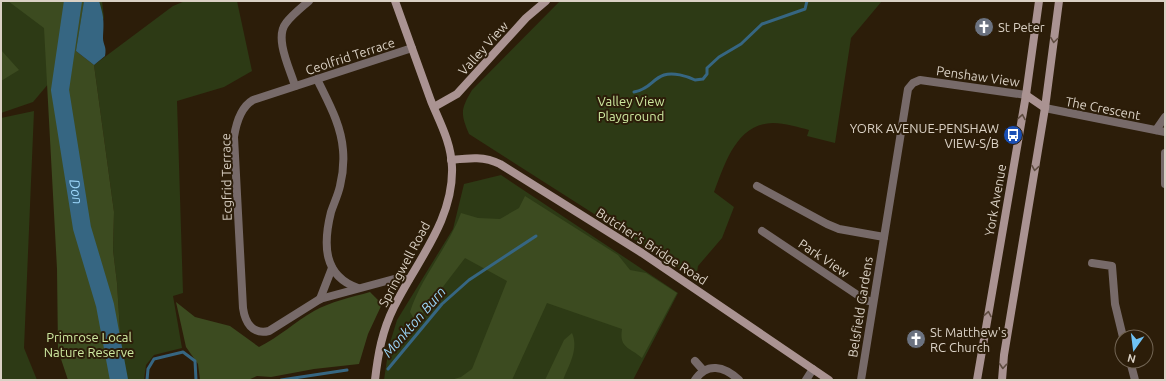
<svg xmlns="http://www.w3.org/2000/svg" width="1166" height="381" font-family="Ubuntu,sans-serif">
<style>
.green{fill:#2d3a15}
.forest{fill:#3c4b20}
.water{fill:#366682}
.lines{fill:none;stroke-linecap:round;stroke-linejoin:round}
.stream{stroke:#366682;stroke-width:3}
.river{stroke:#366682;stroke-width:18}
.street{stroke:#776a69;stroke-width:8}
.secondary{stroke:#aa9392;stroke-width:8}
.oneway{stroke:#5e4c40}
.labels{text-anchor:middle;stroke-width:4;stroke-linejoin:round;paint-order:stroke}
.poi-label{font-size:13px;fill:#dad1c5;stroke:#2c1d09;text-anchor:start}
.street-label{font-size:13px;fill:#dad1c5;stroke:#2c1d09}
.park-label{font-size:13px;fill:#cee9a0;stroke:#2c1d09}
.water-label{font-size:14px;font-style:italic;fill:#9bd6fa;stroke:#2c1d09}
</style>
<rect width="100%" height="100%" fill="#2c1d09"/>
<g class="green">
<polygon points="1,1 102,1 104,18 33,102 1,113"/>
<polygon points="185,1 237,1 252,71 224,87 177,101 183,293 173,296 182,348 154,355 146,365 144,380 123,380 117,283 113,250 114,212 94,65 173,6"/>
<path d="M560,1H882L851,38L835,143L807,136L809,130C798,127 785,123 773,123C736,124 725,164 714,192L734,207L722,238L698,266L696,279L469,134C460,113 461,109 472,90Z"/>
<polygon points="34,111 24,348 37,380 1,380 1,118"/>
<polygon points="501,175 678,293 633,380 384,380 389,346 397,320 453,229 464,184"/>
</g>
<g class="forest">
<polygon points="8,1 84,1 76,51 94,65 114,212 113,250 117,283 123,380 68,380 58,350 57,269 44,28"/>
<polygon points="1,50 19,70 1,81"/>
<path d="M525,196L618,255L630,270L646,273L677,293L642,358C629,347 619,348 622,329L547,303L512,380H451L461,377L472,369L507,281L465,258L416,322L410,312C421,277 448,248 461,213L478,218L500,219L519,208Z"/>
<path d="M370,292L382,304L368,334L359,364L314,369L271,377L257,376L248,380H200L198,364L186,347L176,302L195,317L230,326L259,347C279,337 295,322 314,311C330,302 352,297 370,292Z"/>
<path d="M572,333C579,349 569,365 563,380H545L564,340Z"/>
</g>
<path class="water" d="M84,1H99C104,17 104,21 103,38C103,45 107,46 105,56L94,65L76,51Z"/>
<g class="lines">
<g class="stream">
<path d="M634,92C650,89 652,79 664,75C673,72 687,76 695,80L703,79L707,74V68L719,57L741,44L762,24L805,9L807,1"/>
<polyline points="388,369 442,304 469,280 536,236"/>
<polyline points="147,380 148,369 154,359 183,352 195,361 196,380"/>
<polyline points="281,380 347,370"/>
</g>
<path class="river" id="s1" d="M73,1L60,90L82,228L105,305L119,380"/>
<g class="street">
<path d="M317,79C328,102 341,124 343,150C344,162 343,174 340,186C338,195 334,203 331,212C323,244 323,276 358,288"/>
<path d="M295,86C290,69 274,38 286,23C292,15 301,8 309,1"/>
<polyline points="1045,108 1165,132"/>
<polyline points="1156,130 1165,117"/>
<polyline points="1165,153 1165,184"/>
<polyline points="757,186 827,224 839,229 884,237"/>
<polyline points="762,231 865,300 873,302"/>
<polyline points="1092,263 1112,266 1115,304 1123,337"/>
<path d="M409,279H394L320,299L269,331C252,335 245,322 243,308L234,137C236,124 241,107 253,100L412,48"/>
<polyline points="320,299 332,268"/>
<polyline points="695,361 703,370"/>
<polyline points="1130,361 1135,380"/>
<path d="M695,380C707,362 724,366 739,380"/>
<polyline points="806,380 813,369"/>
<polyline points="861,380 908,89 913,83 920,80 1026,95"/>
</g>
<g class="secondary">
<polyline points="1026,95 1045,108"/>
<polyline points="434,107 457,94 526,18 546,1"/>
<path d="M451,160C469,158 484,156 500,164L642,253L829,380"/>
<path d="M375,380C378,354 382,331 394,307C416,262 454,220 452,167C451,142 440,123 431,101C419,68 407,34 395,1"/>
<polyline points="977,380 1026,95 1039,1"/>
<polyline points="1002,380 1004,355 1045,108 1059,1"/>
</g>
</g>
<defs><path id="oneway-chevron" d="M-2-3.5L2.5 0L-2 3.5" fill="none" stroke-width="1.6" stroke-linecap="round" stroke-linejoin="round"/></defs>
<g class="oneway">
<use href="#oneway-chevron" transform="translate(1054 40) rotate(98)"/>
<use href="#oneway-chevron" transform="translate(1022 117) rotate(-80)"/>
<use href="#oneway-chevron" transform="translate(1035 168) rotate(99)"/>
<use href="#oneway-chevron" transform="translate(988 314) rotate(-80)"/>
<use href="#oneway-chevron" transform="translate(1003 366) rotate(94)"/>
</g>
<defs>
<symbol id="church-disc" viewBox="-11 -11 22 22"><circle r="9.5" fill="#6b7280" stroke="#2c1d09"/><path d="M-1.2-6h2.4v3.5h3.3v2.4h-3.3V6h-2.4V-.1h-3.3v-2.4h3.3Z" fill="#fff"/></symbol>
<symbol id="bus-disc" viewBox="-11 -11 22 22"><circle r="9.5" fill="#1a4fb4" stroke="#2c1d09"/><path d="M-5-6H5V4H4V6H2V4H-2V6H-4V4H-5ZM-3.5-4V0h7V-4ZM-3.5 1.2v1.5H-2V1.2ZM2 1.2v1.5H3.5V1.2Z" fill="#fff"/></symbol>
</defs>
<g fill-rule="evenodd">
<use href="#church-disc" x="973" y="16" width="22" height="22"/>
<use href="#bus-disc" x="1002" y="124" width="22" height="22"/>
<use href="#church-disc" x="905" y="328" width="22" height="22"/>
</g>
<g class="labels">
<g class="poi-label">
<text x="998" y="32">St Peter</text>
<text x="999" y="133" text-anchor="end">YORK AVENUE-PENSHAW<tspan x="999" dy="15">VIEW-S/B</tspan></text>
<text x="930" y="337">St Matthew's<tspan x="930" dy="15">RC Church</tspan></text>
</g>
<g class="street-label">
<text transform="translate(483 48) rotate(-48)" y="5">Valley View</text>
<text transform="translate(350 56) rotate(-18)" y="5">Ceolfrid Terrace</text>
<text transform="translate(978 76) rotate(8)" y="5">Penshaw View</text>
<text transform="translate(1103 108) rotate(11)" y="5">The Crescent</text>
<text transform="translate(226 177) rotate(-91)" y="5">Ecgfrid Terrace</text>
<text transform="translate(995 200) rotate(-80)" y="5">York Avenue</text>
<text transform="translate(652 246) rotate(33)" y="5">Butcher's Bridge Road</text>
<text transform="translate(824 258) rotate(34)" y="5">Park View</text>
<text transform="translate(404 264) rotate(-62)" y="5">Springwell Road</text>
<text transform="translate(860 307) rotate(-81)" y="5">Belsfield Gardens</text>
</g>
<g class="park-label">
<text x="631" y="106">Valley View<tspan x="631" dy="15">Playground</tspan></text>
<text x="89" y="342">Primrose Local<tspan x="89" dy="15">Nature Reserve</tspan></text>
</g>
<g class="water-label">
<text dy="5" stroke="none"><textPath href="#s1" startOffset="193">Don</textPath></text>
<text transform="translate(414 322) rotate(-49)" y="5">Monkton Burn</text>
</g>
</g>
<rect width="1166" height="381" fill="none" stroke="#dad1c5" stroke-width="4"/>
<g transform="translate(1134 349) rotate(194)"><circle r="19" fill="#2c1d09" stroke="#726554"/>
<path d="M0-3L7 15L0 10L-7 15Z" fill="#6fc2f4"/>
<text y="-6" font-size="11" font-weight="bold" text-anchor="middle" fill="#dad1c5">N</text>
</g>
</svg>
